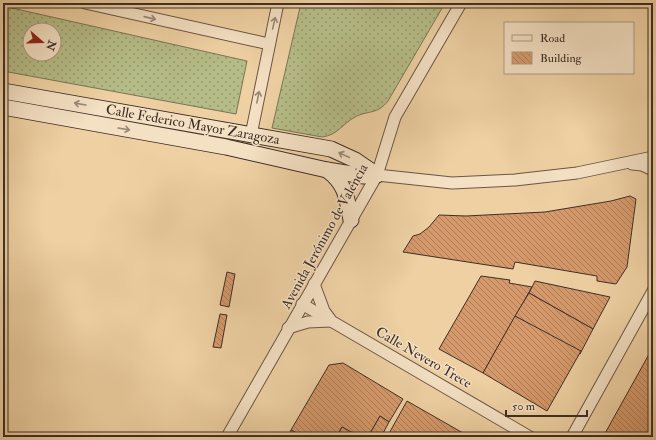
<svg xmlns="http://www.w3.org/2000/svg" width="656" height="440" font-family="'IM FELL Double Pica',serif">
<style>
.grass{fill:url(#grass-dots);stroke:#7a7558;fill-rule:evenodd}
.building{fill:url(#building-back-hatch);stroke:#3e2e28}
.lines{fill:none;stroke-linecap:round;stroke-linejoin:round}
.minor-casing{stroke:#6a5646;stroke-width:13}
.secondary-casing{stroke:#3e2e28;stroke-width:17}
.minor{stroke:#f4e0c3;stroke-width:11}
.secondary{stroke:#f4e0c3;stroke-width:15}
.oneway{stroke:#998776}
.labels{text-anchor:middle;stroke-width:3;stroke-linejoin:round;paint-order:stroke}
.street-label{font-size:14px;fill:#3e2e28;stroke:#f4e0c3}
</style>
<defs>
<pattern id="grass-dots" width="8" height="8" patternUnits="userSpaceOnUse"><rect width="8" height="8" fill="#b5bc87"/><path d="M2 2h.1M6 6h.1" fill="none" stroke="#95996e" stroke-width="1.8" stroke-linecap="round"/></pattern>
<pattern id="building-back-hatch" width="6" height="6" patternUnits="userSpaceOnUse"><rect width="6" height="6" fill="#d5996b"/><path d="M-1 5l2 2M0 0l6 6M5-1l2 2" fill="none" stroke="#ae7d58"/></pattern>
</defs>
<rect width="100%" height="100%" fill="#eed0a2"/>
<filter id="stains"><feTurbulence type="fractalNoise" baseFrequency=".005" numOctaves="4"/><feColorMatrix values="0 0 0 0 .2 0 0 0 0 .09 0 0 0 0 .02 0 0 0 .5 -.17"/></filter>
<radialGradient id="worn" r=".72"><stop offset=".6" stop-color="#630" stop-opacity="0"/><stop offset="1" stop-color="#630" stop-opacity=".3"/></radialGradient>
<g class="grass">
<path d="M301,3H445L388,101C377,115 368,110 355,117C342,124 338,135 322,137L272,128Z"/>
<path d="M3,6L247,61L236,114L3,71ZM30,30H54V54H30Z"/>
</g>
<g class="building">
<polygon points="630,196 636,199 627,267 616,284 597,281 597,276 515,262 513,269 403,252 413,236 420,234 429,227 439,215 466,216 545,212 611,201"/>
<polygon points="227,272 235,274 229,307 220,305"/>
<polygon points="481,276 510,280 509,283 532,287 483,373 439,349"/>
<polygon points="535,281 610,297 593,329 529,293"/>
<polygon points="529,293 593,329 580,354 515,316"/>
<polygon points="220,314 227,315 221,348 213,347"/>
<polygon points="515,316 581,351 547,411 483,373"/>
<polygon points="653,347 653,437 603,437"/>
<polygon points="343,363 403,399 389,422 380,416 368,437 360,437 342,427 336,437 304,437 291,430 329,365"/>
<polygon points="407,401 470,437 387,437"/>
<polygon points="380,416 389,422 381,437 368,437"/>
<polygon points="342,427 360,437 338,437 337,436"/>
<polygon points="291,430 304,437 287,437"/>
</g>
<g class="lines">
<defs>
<g id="minor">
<polyline points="85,3 269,44"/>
<polyline points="251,135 278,3"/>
<polyline points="632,164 642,165 653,170"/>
<polyline points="377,175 452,183 515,180 577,173 653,157"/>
<polyline points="314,284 324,311 330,319"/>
<polyline points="302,304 530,437"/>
<polyline points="288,328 308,322 331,321"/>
<polyline points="227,437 377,175 395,117 461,3"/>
<polyline points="572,437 653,291"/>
</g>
<g id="secondary">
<polyline points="3,91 331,149 355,160 377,175"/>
<polyline points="3,107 226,147 327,170 364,176 377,175"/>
<path d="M327,170C346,184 347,198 351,220"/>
</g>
</defs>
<use href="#minor" class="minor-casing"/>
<use href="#secondary" class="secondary-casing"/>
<use href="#minor" class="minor"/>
<use href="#secondary" class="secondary"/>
</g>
<defs><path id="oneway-shaft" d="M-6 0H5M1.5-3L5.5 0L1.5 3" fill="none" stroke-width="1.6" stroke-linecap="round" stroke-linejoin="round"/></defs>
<g class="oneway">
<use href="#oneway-shaft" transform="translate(150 18) rotate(13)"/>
<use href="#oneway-shaft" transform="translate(274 23) rotate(-77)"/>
<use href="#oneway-shaft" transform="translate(258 97) rotate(-79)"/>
<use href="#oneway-shaft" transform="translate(80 104) rotate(-170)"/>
<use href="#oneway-shaft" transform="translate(124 129) rotate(10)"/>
<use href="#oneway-shaft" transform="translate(344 155) rotate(-155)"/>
</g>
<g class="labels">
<g class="street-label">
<text transform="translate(193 124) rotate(10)" y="5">Calle Federico Mayor Zaragoza</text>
<text transform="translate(324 236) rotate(-61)" y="5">Avenida Jerónimo de Valencia</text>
<text transform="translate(424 357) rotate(30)" y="5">Calle Nevero Trece</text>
</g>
</g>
<rect width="656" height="440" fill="none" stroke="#eed0a2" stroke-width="16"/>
<rect x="4" y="4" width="648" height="432" fill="none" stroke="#3e2e28" stroke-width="2"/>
<rect x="8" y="8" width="640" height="424" fill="none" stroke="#3e2e28"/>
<rect x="504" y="22" width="130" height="52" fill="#f4e0c3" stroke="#ab9985"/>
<rect x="512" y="35" width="20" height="6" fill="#f4e0c3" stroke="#ab9985"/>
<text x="540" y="42" font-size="12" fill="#3e2e28">Road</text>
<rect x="512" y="52" width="20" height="12" fill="url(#building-back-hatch)" stroke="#ab9985"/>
<text x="540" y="62" font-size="12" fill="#3e2e28">Building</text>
<g transform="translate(42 42) rotate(110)"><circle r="19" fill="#f4e0c3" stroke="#ab9985"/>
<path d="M0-3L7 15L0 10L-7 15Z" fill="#8f2418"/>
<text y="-6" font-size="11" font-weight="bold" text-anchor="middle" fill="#3e2e28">N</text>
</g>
<path d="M506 410v6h81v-6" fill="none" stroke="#3e2e28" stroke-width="2"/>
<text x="512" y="410" font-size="12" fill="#3e2e28" stroke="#f4e0c3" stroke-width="3" paint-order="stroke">50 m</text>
<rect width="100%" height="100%" filter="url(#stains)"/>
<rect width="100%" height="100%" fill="url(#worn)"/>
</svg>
